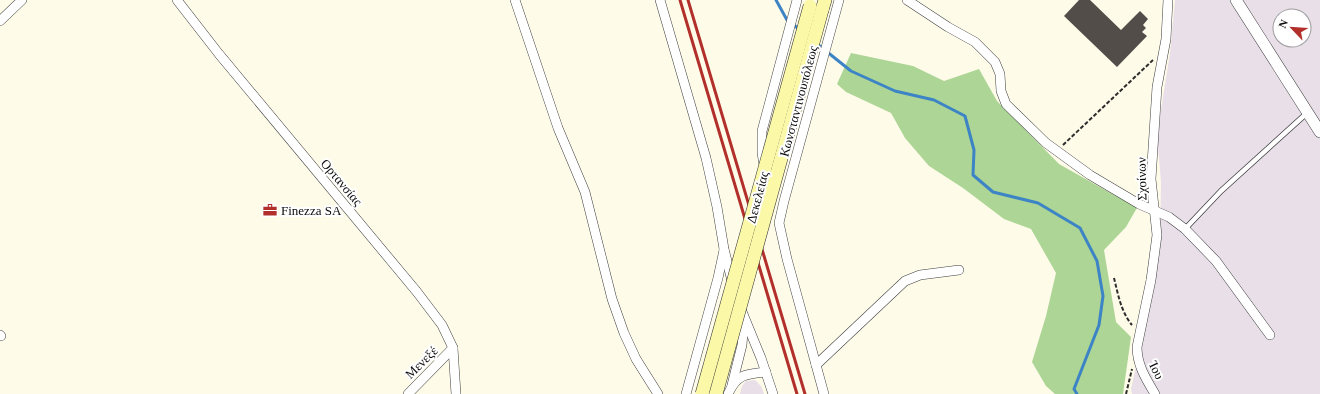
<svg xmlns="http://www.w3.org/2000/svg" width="1320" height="394" font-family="Georgia,serif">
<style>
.industrial{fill:#e9dfe9;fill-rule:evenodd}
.forest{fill:#add596}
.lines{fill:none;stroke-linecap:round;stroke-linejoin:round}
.stream{stroke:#3c84c5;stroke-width:3}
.building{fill:#524d48}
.service-casing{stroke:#3e3e3e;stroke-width:6}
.minor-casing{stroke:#3e3e3e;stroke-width:10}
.tertiary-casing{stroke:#3e3e3e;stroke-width:12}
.secondary-casing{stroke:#2d2d2d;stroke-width:14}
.path{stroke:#2d2d2d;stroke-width:2;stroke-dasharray:4 2;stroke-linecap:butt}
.service{stroke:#fff;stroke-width:4.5}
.minor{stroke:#fff;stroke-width:9}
.tertiary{stroke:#fff;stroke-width:11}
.secondary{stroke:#fbf8a8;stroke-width:13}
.rail{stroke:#b22f2b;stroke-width:3}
.secondary-bridge-casing{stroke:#2d2d2d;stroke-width:14;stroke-linecap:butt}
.secondary-bridge{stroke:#fbf8a8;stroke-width:13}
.labels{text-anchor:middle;stroke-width:4;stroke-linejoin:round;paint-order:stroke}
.street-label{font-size:13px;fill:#0b0b0b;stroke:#fff}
.poi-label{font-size:13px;fill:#0b0b0b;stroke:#fff;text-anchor:start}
</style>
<rect width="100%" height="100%" fill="#fefbe9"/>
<g class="industrial">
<path d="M1175,0H1320V394H1132L1131,389L1150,303L1160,236L1161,182L1157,135L1170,53ZM1280,16H1304V40H1280Z"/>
<polygon points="755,380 761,386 764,394 740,394 742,386 746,381"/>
</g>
<polygon class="forest" points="851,53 913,66 944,81 979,69 997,101 1059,164 1114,195 1138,206 1126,227 1104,250 1116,322 1131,337 1123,394 1055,394 1046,386 1032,362 1046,316 1056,273 1031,229 1004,219 963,188 929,166 905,138 891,113 846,92 837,84"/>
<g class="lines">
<g class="stream">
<polyline points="776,0 787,20 799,29"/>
<polyline points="816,43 851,71 895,91 934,100 965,116 974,150 973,175 993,192 1038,203 1080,228 1097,261 1103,296 1099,325 1074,389 1077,394"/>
</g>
</g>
<polygon class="building" points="1079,0 1090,0 1121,30 1140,11 1148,19 1143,25 1146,28 1142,32 1147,36 1117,67 1064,16"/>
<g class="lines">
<defs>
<polyline id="service" points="1185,229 1221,191 1307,113"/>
<g id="minor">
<polyline points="177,0 219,54 417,292 442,325 453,348 456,394"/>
<polyline points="515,0 558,128 585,192 612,299 624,333 636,359 658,394"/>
<polyline points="660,0 706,158 717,207 724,249 736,297 761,358 773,394"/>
<polyline points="907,0 948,27 975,42 995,62 1000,74 1001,91 1006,104 1046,143 1090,175 1139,204 1169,217 1185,229 1216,261 1270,335"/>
<polyline points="0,21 22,0"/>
<polyline points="764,165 762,153 762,131 797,0"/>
<polyline points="0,335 1,336"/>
<polyline points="816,365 905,281 920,275 959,270"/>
<polyline points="732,385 742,345 744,319"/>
<polyline points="408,394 453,348"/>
<polyline points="686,394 718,278 724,250"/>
<path d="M728,394C737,374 746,374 766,372"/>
<polyline points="824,394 787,259 779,223 784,201 839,0"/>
<path d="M1155,394C1146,379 1137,365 1137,347L1151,280L1157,235L1151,179L1157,87L1166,39L1168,0"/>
</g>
<polyline id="tertiary" points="1236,0 1320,132"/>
<polyline id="secondary" points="822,10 825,0"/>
</defs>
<use href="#service" class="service-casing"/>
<use href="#minor" class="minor-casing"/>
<use href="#tertiary" class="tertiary-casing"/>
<use href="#secondary" class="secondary-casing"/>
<g class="path">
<polyline points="1063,145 1153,60"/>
<path d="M1114,278C1118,294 1121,312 1132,325"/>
<polyline points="1126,394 1132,369"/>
</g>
<use href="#service" class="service"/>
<use href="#minor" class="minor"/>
<use href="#tertiary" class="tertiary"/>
<use href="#secondary" class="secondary"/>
<g class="rail">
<polyline points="680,0 797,394"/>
<polyline points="688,0 805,394"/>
</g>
<defs>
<g id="secondary-bridge">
<polyline points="702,394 810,6"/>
<polyline points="716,394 822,10"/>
</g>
</defs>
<use href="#secondary-bridge" class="secondary-bridge-casing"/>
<use href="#secondary-bridge" class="secondary-bridge"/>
</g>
<defs>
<symbol id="office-bare" viewBox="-9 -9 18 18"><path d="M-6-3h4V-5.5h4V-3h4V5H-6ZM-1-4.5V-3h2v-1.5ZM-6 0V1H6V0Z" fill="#b22f2b" stroke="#fff" stroke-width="2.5" paint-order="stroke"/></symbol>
</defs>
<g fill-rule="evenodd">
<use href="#office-bare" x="260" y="200" width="20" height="20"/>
</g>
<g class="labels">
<g class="street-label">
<text transform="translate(798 101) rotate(-75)" y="5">Κωνσταντινουπόλεως</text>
<text transform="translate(1141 179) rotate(-91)" y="5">Σχοίνων</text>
<text transform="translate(342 182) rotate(50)" y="5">Ορτανσίας</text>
<text transform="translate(757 197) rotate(-75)" y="5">Δεκελείας</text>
<text transform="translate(421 362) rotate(-45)" y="5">Μενεξέ</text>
<text transform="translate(1157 370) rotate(64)" y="5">Ίου</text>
</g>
<g class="poi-label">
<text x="281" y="215">Finezza SA</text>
</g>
</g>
<g transform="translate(1292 28) rotate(295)"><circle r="19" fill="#ffffff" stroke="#9d9d9d"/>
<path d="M0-3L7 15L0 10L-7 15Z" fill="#b22f2b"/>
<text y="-6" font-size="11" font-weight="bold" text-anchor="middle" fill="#0b0b0b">N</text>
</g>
</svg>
